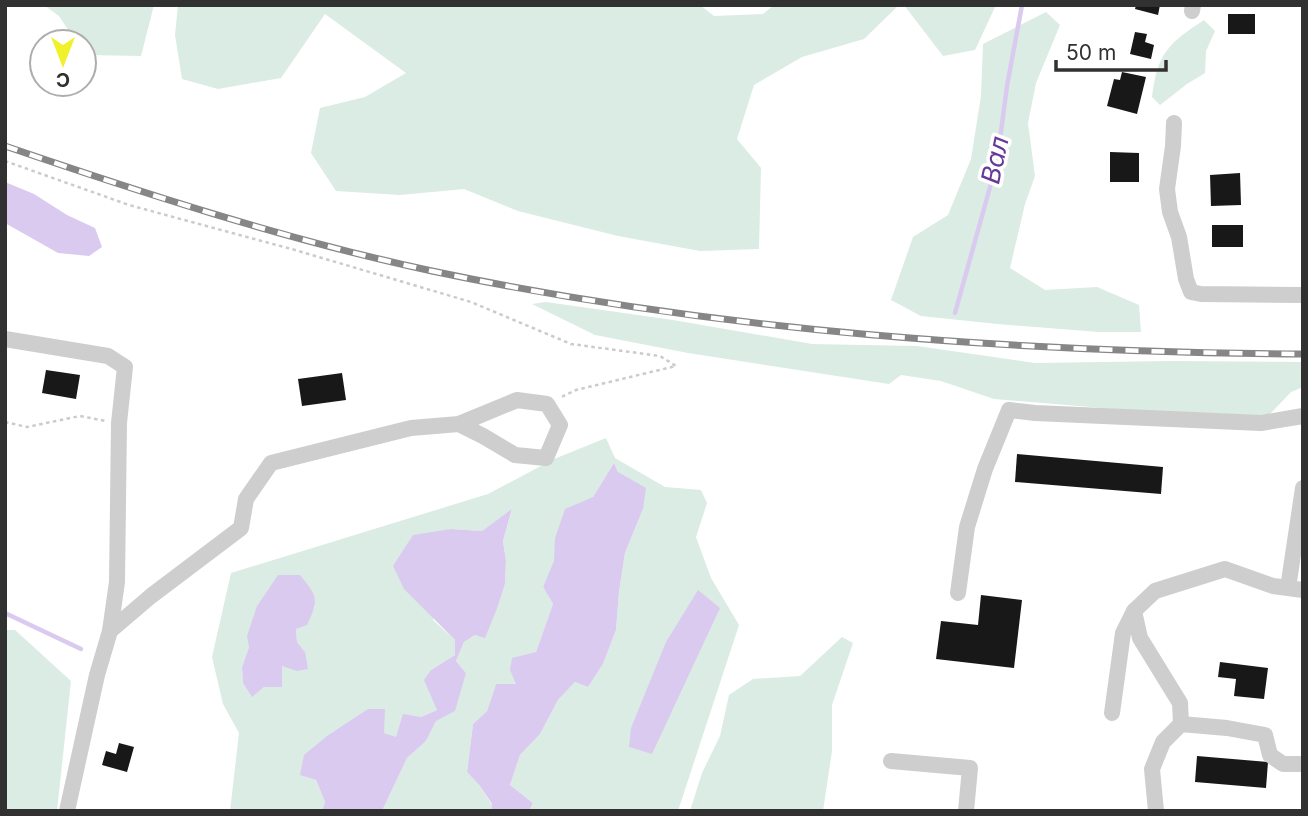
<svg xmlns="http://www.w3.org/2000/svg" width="1308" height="816" font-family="Inter,sans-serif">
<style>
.green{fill:#dbece4;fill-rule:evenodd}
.water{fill:#dbcaef}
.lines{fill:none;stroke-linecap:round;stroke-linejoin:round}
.stream{stroke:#dbcaef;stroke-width:4.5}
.building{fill:#181818}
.path{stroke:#cbcbcb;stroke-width:2.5;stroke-dasharray:3.5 3.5;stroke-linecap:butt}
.minor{stroke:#cecece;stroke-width:16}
.rail-casing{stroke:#868686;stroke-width:7}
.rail{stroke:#fff;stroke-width:4.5;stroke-dasharray:13;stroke-linecap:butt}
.labels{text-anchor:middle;stroke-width:7;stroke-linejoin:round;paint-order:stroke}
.water-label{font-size:26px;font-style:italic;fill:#66389a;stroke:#fff}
</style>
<rect width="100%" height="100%" fill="#fff"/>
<g class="green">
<polygon points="44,5 154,5 141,56 85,55 84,42 76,42 59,16"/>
<polygon points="178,5 700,5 714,16 763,14 774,5 899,5 864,39 802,57 754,85 737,139 761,168 759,249 700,251 618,236 518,211 464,189 400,195 336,191 311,153 320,108 365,97 406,73 325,14 281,78 218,89 182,79 175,35"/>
<polygon points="904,5 996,5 975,50 943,56"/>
<polygon points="1046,12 1060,25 1036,83 1028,123 1035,176 1025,204 1010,268 1045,290 1097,287 1139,305 1141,332 1099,332 997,324 921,316 891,300 913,237 948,215 971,159 981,96 983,44"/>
<path d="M1204,20L1215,31L1206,51L1205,73L1187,84L1160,105L1152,97C1157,53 1169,43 1204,20Z"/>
<polygon points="546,302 673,320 812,344 917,346 1035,363 1171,361 1303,362 1303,387 1291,392 1270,414 1222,418 994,399 941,381 901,375 889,384 688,353 595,335 532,304"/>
<path d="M606,438L615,458L665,487L701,490L707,503L696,537L711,578L739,625L678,811H529L533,803L510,785L520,755L540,734L558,700L575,682L588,687L603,664L616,630L619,592L625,553L643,509L618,472L614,463L593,497L555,538V561L543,587L553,604L536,652L516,684H496L487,711L473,724L467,772L480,786L492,805L491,811H382L407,758L426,741L436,721L466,673L456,661L464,642L475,635L485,637L497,609L505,584L506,561L503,541L512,510L482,531L451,529L433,620L455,640V655L431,670L437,710L421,717L396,738L383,733L301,775L316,780L325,802L322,811H230L239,733L223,704L212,657L231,573L488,494L554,459ZM315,607L296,629L297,642L305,652L282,666L277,686L264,687L252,696L243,683L242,667L249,647Z"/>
<polygon points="5,630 15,630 71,681 57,811 5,811"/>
<polygon points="842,637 853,643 832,705 832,751 823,811 690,811 702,773 720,736 729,695 753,679 800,676"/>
</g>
<g class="water">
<polygon points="5,182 34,194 67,215 95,228 102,247 89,256 58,253 5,223"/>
<polygon points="614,463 618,472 646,488 643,509 625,553 619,592 616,630 603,664 588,687 575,682 558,700 540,734 520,755 510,785 533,803 529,811 491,811 492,804 480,786 467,772 473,724 487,711 496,684 516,684 510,670 512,658 536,652 553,604 543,587 554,561 555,538 565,509 593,497"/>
<polygon points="512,509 503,541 506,561 505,584 497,609 485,638 475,635 464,642 456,661 466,673 455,711 436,721 426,741 407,758 382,811 322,811 325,802 316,780 300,775 304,755 327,736 368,709 385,709 384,733 396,737 403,714 421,717 437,710 424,680 431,670 455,655 455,640 404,589 393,566 413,535 451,529 482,531"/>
<path d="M278,575H300C318,597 319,599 307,625L296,629L297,642L305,652L308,669L297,671L282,666V687H264L252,697L243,683L242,667L249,647L247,636L257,606Z"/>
<polygon points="698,590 720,608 652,754 629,747 631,728 666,642"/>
</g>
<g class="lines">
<g class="stream">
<polyline points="955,313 997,162 1007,86 1022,5"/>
<polyline points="5,613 81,649"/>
</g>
</g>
<g class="building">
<polygon points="1136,5 1160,5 1158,15 1135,9"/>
<rect x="1228" y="14" width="27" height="20"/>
<polygon points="1135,32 1147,34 1145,42 1154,45 1151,59 1130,54"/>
<polygon points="1122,72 1146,77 1137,114 1107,106 1114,79 1120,80"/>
<polygon points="1110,152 1139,153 1139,182 1110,182"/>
<polygon points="1240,173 1241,205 1211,206 1210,175"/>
<rect x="1212" y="225" width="31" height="22"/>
<polygon points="46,370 80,375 76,399 42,393"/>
<polygon points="342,373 346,400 302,406 298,379"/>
<polygon points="1017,454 1163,467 1161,494 1015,482"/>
<polygon points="981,595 1022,600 1014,668 936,659 941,621 978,625"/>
<polygon points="1220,662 1268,668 1264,699 1234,696 1236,679 1218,677"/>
<polygon points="119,743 134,747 127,772 102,765 106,751 116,754"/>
<polygon points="1197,756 1268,762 1266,788 1195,782"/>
</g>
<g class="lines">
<g class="path">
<polyline points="5,161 129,205 295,250 471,302 571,344 660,356 676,366 576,390 561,397"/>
<polyline points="5,422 27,427 80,416 106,421"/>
</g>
<g class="minor">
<polyline points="1192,11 1193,5"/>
<polyline points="1174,123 1173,146 1167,189 1170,212 1179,237 1186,279 1191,292 1201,294 1303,295"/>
<polyline points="5,339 108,356 125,367 119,423 117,582 110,631 97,675 67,811"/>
<polyline points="1288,588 1303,488"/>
<polyline points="958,593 967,527 985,469 1009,410 1035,413 1261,423 1303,416"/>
<polyline points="1134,611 1140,638 1180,703 1181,724"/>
<polyline points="110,631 151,596 241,528 246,499 271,463 411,428 459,424 517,400 547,404 560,425 546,458 515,455 483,436 459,424"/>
<polyline points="1112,713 1123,633 1134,611 1155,591 1225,569 1273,586 1303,590"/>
<polyline points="891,761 970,768 966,811"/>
<polyline points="1156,811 1152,769 1163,742 1181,724 1227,728 1265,735 1270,755 1283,764 1303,764"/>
</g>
<defs>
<path id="rail" d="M5,146C146,194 287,240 432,271C717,331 1012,352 1303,354"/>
</defs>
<use href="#rail" class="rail-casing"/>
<use href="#rail" class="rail"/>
</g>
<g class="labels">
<g class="water-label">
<text transform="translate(995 160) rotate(-78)" y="9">Вал</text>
</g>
</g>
<rect width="1308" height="816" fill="none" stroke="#313131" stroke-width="14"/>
<g transform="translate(63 63) rotate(180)"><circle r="33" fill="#ffffff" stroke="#adadad" stroke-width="2"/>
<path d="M0-5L12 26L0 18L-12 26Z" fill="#f0f12a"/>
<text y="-10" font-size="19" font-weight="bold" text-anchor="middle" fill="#313131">С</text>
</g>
<path d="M1056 60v10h110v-10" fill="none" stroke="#313131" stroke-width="3.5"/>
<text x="1066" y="60" font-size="21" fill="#313131" stroke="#ffffff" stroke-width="5" paint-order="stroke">50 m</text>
</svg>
